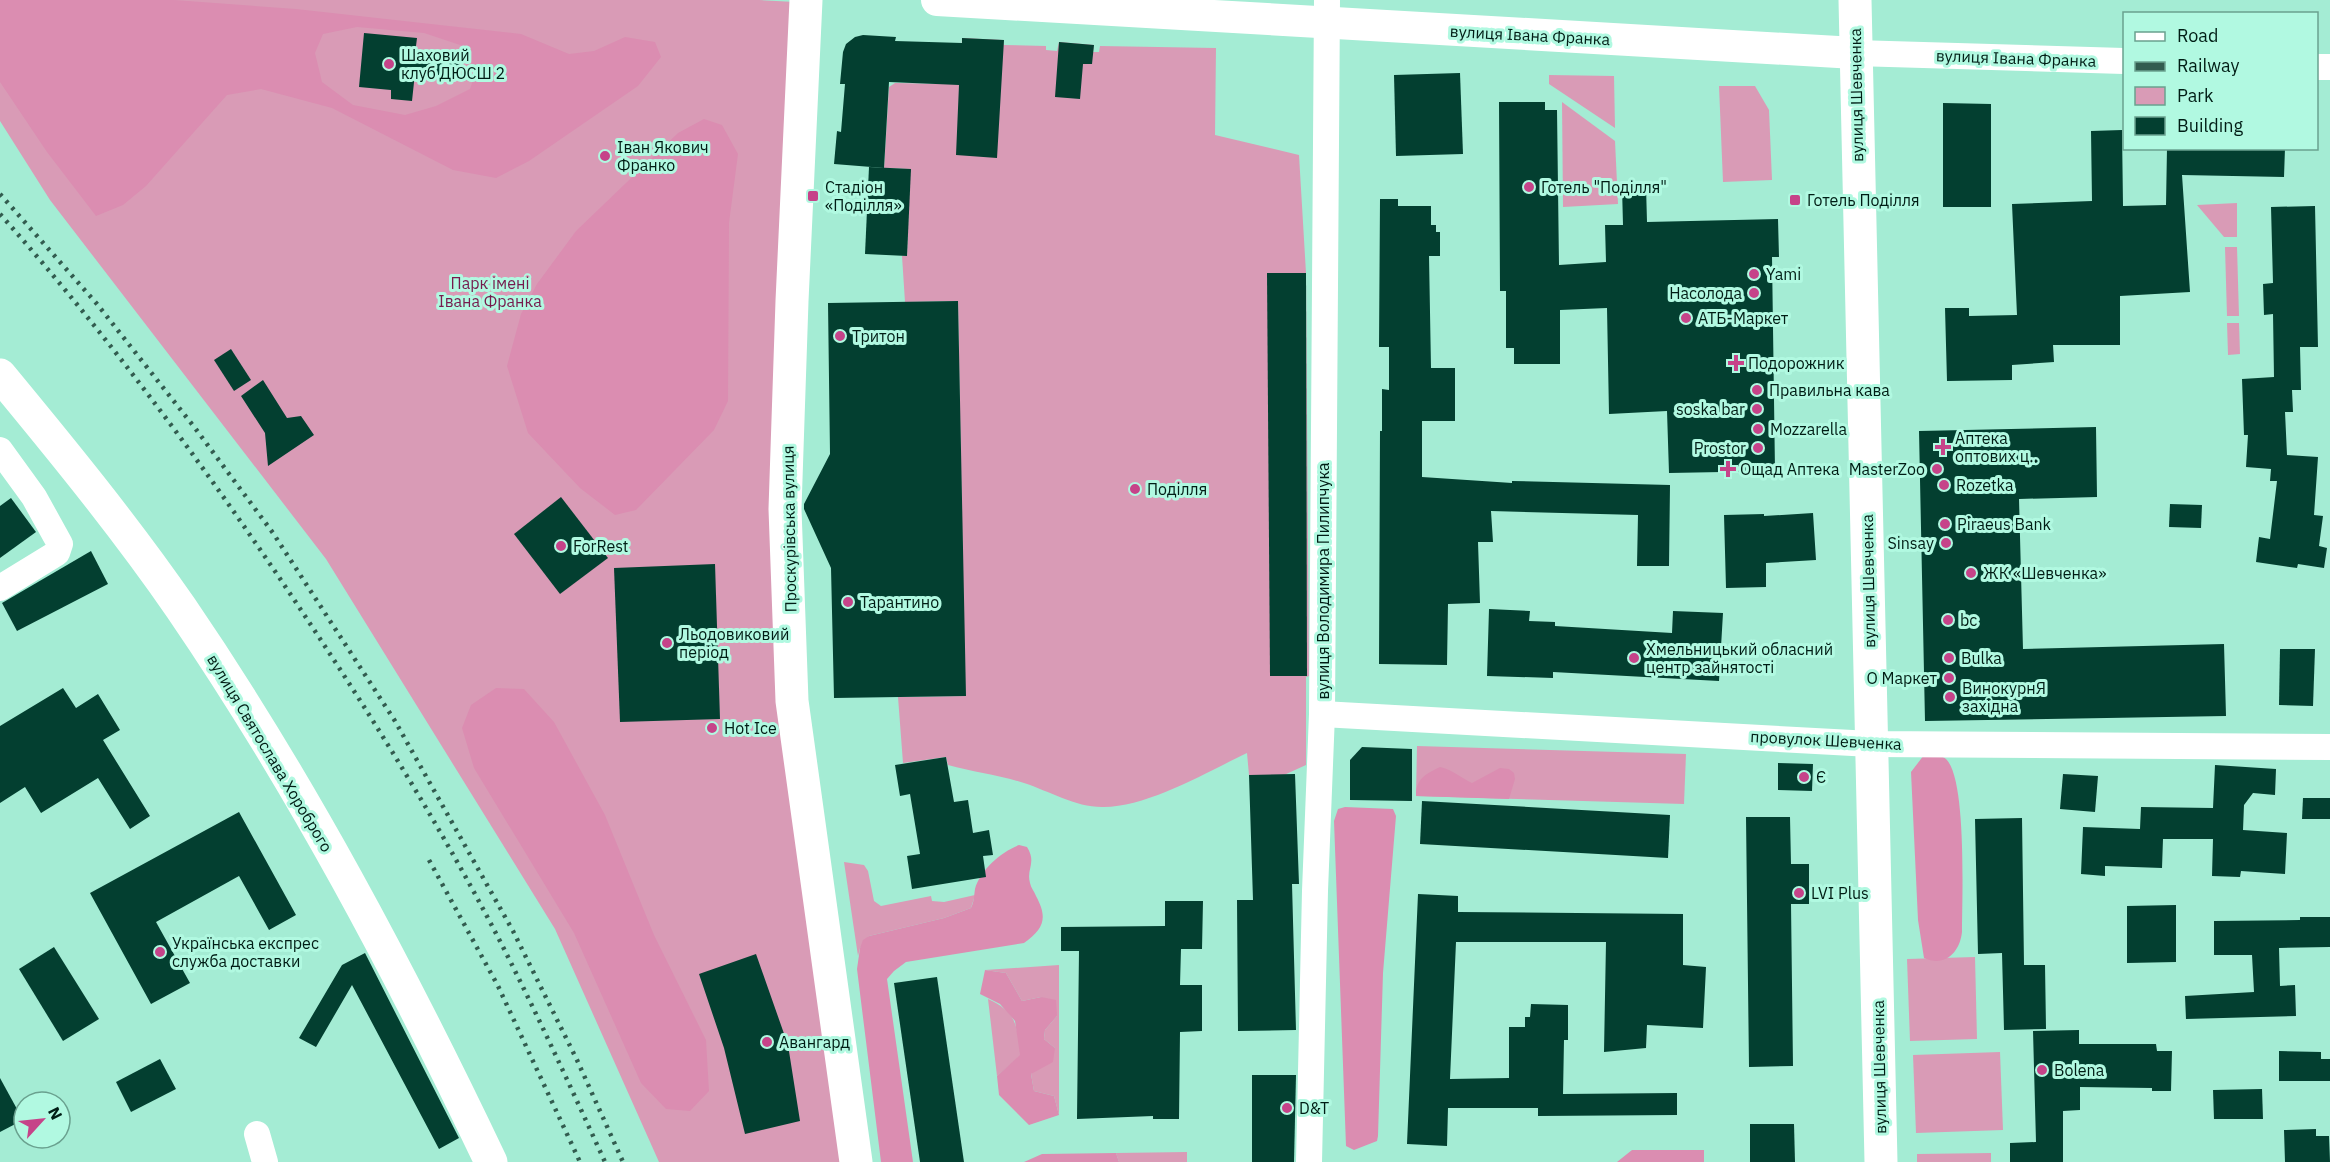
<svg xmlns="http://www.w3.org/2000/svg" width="2330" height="1162" font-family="'IBM Plex Sans',sans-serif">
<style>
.green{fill:#d99bb6}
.forest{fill:#db8db1;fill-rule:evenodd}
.building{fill:#033f30}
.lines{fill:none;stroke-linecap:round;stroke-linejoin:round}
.minor{stroke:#fff;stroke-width:26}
.tertiary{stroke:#fff;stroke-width:32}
.secondary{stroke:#fff;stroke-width:33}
.primary{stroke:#fff;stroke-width:33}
.rail{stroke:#325c4f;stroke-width:4.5;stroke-dasharray:3 6;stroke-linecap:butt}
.poi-dot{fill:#c64389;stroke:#b1f9e1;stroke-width:2}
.labels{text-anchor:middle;stroke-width:6;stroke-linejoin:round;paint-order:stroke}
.street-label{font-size:16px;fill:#001d15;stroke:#b1f9e1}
.poi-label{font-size:16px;fill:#001d15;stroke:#b1f9e1;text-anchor:start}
.park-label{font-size:16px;fill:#761b4d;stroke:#b1f9e1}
</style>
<rect width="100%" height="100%" fill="#a4ecd4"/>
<g class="green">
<polygon points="0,0 759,0 795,2 774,509 846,1162 659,1162 555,929 326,559 50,200 0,121"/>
<path d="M962,38L1003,40L1004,45L1046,46V50L1057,51L1059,42L1094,45L1093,52H1099L1100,46L1216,48L1215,135L1299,155L1306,273L1309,676L1306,677V765L1284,775H1249L1247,753C1207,772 1146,808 1102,807C1075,807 1049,791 1024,783C999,775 973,772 948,765L946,757L903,763L898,697L965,696L958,301L905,302L902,256H907L910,169L884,168L889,87L895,83L947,84L961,58Z"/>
<polygon points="1549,75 1614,76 1615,128 1549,84"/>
<polygon points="1719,86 1755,86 1769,110 1772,180 1723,182"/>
<polygon points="1562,102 1615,141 1618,204 1563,207"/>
<polygon points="2237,203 2237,237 2224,237 2197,205"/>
<polygon points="2225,247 2237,247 2239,316 2227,316"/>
<polygon points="2227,323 2239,323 2240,354 2228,355"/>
<polygon points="1417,746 1686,754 1684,804 1416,796"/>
<polygon points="844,862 864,865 868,871 874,901 881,906 931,896 932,901 944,902 975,895 971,908 944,918 869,936 860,948 858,956"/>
<polygon points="1975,957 1977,1039 1910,1041 1907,959"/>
<polygon points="1059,965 1059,1115 1054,1096 1034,1091 1031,1074 1055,1048 1044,1039 1045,1030 1057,1016 1041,997 1022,1001 1006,973 985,970"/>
<path d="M988,999C1018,1013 1016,1025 1021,1055L997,1076Z"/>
<polygon points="2000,1052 2003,1130 1916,1133 1913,1055"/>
<polygon points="1187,1152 1187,1162 1119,1162 1116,1153"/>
<polygon points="1991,1153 1991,1162 1917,1162 1917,1154"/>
</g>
<g class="forest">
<path d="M0,0H174L296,9L521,34L569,54L594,51L625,37L655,42L661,57L638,86L529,161L496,178L453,170L332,108L261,89L227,95L146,186L123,205L96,216L47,152L0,82ZM357,27L424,33L463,46L476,71L470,89L436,106L405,115L353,105L322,82L315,53L323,34Z"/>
<polygon points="704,119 722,125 738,154 729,223 728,401 714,430 636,510 615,515 580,488 528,433 507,366 521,314 537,284 576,231 678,133"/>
<polygon points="496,688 524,689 554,722 605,815 654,935 706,1040 709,1091 690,1111 666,1109 641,1083 574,933 474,768 462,728 471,705"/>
<path d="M1924,755C1931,756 1941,754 1946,759C1967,779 1962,899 1962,932C1960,951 1946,968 1924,958L1918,920L1911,772Z"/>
<path d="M1440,767C1453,770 1461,778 1472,783L1500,768L1509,769L1514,773L1515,779L1509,799L1416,796C1416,778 1426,774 1440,767Z"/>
<polygon points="1345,807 1393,809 1396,816 1383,973 1378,1136 1377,1141 1354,1150 1346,1146 1334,821 1338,809"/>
<path d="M1019,845L1027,847C1037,863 1026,869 1030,883C1031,888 1034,891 1036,896C1048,918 1044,929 1024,943L906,962L894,971L887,979L913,1162H881L857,969L860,948L863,940L869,936L944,918L971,908C974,902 974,896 975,889C980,870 1001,852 1019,845Z"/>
<polygon points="985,970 1006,973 1022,1001 1041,997 1056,1000 1057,1016 1045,1030 1044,1039 1055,1048 1053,1062 1031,1074 1034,1091 1054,1096 1059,1115 1029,1125 999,1095 997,1076 1020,1055 1015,1021 1000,1004 980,994"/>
<polygon points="1632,1150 1704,1150 1704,1162 1617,1162"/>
<polygon points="1116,1153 1119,1162 1024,1162 1042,1154"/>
</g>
<g class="building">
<polygon points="364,33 417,38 415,54 460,58 458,78 415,73 412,101 391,99 391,90 359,87"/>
<polygon points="863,35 896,37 895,41 962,43 962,38 1004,40 997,158 956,155 959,85 889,82 884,168 834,164 837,131 841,132 845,84 840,84 843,52 846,44 855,37"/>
<polygon points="1059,42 1094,45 1092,64 1083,64 1080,99 1055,97"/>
<polygon points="1460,73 1463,154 1396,156 1394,75"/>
<polygon points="1499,102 1545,102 1545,110 1557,110 1559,265 1606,262 1605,225 1623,225 1622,187 1646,186 1647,222 1778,219 1779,257 1772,257 1775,471 1669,473 1667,411 1609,414 1607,308 1560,310 1560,364 1514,364 1514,348 1506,348 1506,291 1500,291"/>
<polygon points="1943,103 1991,104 1991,207 1943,207"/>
<polygon points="2122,130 2123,206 2166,205 2167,148 2285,148 2284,177 2182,175 2190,292 2120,296 2120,345 2053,345 2054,362 2012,365 2012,380 1947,381 1945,308 1969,308 1969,316 2017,315 2012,204 2092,201 2091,131"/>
<polygon points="869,167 911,169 907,256 865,254"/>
<polygon points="1380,199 1398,199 1398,206 1431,206 1431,225 1436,225 1436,232 1440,232 1440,256 1429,256 1431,368 1455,368 1455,421 1422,421 1422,477 1512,483 1512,481 1670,485 1669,566 1637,566 1638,515 1491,511 1493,542 1478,542 1480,603 1448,604 1447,665 1379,664 1380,431 1382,431 1382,389 1389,390 1389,347 1379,347"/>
<polygon points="2315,206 2318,347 2300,347 2301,390 2292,390 2293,412 2285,412 2287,455 2318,457 2314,515 2323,516 2319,546 2327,548 2324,568 2298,564 2297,568 2256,562 2259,537 2270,539 2277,481 2270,481 2271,469 2246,467 2248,435 2244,435 2242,379 2274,377 2273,314 2264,315 2263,284 2273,283 2271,207"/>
<polygon points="1267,273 1306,273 1307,676 1270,676"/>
<polygon points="958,301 966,696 834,698 831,568 804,509 804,504 830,454 828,303"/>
<polygon points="231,349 251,380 234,391 214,360"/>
<polygon points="263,380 287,418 301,416 314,435 268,466 265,433 241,396"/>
<polygon points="2096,427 2097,497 2019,499 2023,649 2224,644 2226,716 1925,721 1919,431"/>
<polygon points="561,497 608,558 560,594 514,534"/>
<polygon points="11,498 36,532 0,558 0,506"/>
<polygon points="2170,504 2202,505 2201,528 2169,527"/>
<polygon points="1813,513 1816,560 1766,563 1766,587 1726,588 1724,515 1764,514 1764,516"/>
<polygon points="91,551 108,584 17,631 2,603"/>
<polygon points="715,564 720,719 620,722 614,568"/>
<polygon points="1489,609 1530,611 1529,621 1555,622 1555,626 1672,633 1673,611 1723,613 1719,681 1553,672 1553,678 1487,676"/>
<polygon points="2280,649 2315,649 2313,706 2279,705"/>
<polygon points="63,688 76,708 98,694 120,730 103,740 150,816 130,829 98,778 41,813 25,787 0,803 0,726"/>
<polygon points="1362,747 1412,749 1412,801 1350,800 1350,760"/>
<polygon points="946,757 954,802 968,800 973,833 989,830 993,855 983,856 986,877 912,889 907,856 920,854 910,794 900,796 895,765"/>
<polygon points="1778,763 1813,764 1812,791 1778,790"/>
<polygon points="2215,765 2276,769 2275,795 2253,793 2244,805 2243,830 2287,833 2285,874 2241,871 2240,877 2212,876 2213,839 2163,839 2162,868 2105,866 2105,876 2081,874 2083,827 2140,829 2141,807 2213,808"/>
<polygon points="1295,774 1299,884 1292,884 1296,1030 1238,1031 1237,900 1253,900 1249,775"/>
<polygon points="2063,774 2098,776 2095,812 2060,809"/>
<polygon points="2303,798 2330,798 2330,819 2302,819"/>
<polygon points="1422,801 1670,815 1668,858 1420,844"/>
<polygon points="239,812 296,915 269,930 239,876 156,922 190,983 151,1004 90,893"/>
<polygon points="1746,817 1790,817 1791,864 1809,864 1809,904 1791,904 1793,1066 1749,1067"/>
<polygon points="2022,818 2024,965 2045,965 2046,1029 2004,1030 2002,953 1978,954 1975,819"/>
<polygon points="1418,894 1458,896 1458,912 1683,914 1683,965 1706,967 1703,1028 1647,1025 1646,1048 1604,1052 1606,942 1456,942 1450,1079 1509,1078 1509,1027 1525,1027 1525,1017 1530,1017 1531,1004 1568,1005 1568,1040 1564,1040 1563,1094 1677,1093 1677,1115 1538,1116 1538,1108 1448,1108 1447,1146 1407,1144"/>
<polygon points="1165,901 1203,901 1202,949 1181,949 1180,985 1202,985 1202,1031 1180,1032 1179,1119 1153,1119 1153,1116 1077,1119 1079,951 1061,951 1061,927 1165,926"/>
<polygon points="2176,905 2176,962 2127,963 2127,906"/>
<polygon points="2300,917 2330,917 2330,947 2279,948 2280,986 2295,985 2296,1016 2186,1019 2185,996 2254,992 2252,955 2214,955 2214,921 2300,920"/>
<polygon points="54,947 99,1019 63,1041 19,969"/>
<polygon points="365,953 459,1138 439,1149 352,985 316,1047 299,1038 342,965"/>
<polygon points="756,954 788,1045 800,1121 745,1134 724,1048 699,974"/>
<polygon points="937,977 964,1162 920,1162 894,983"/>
<polygon points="2079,1030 2079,1044 2156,1044 2157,1051 2172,1051 2171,1091 2152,1091 2152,1088 2080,1087 2080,1110 2063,1111 2063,1162 2010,1162 2010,1143 2036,1142 2033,1031"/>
<polygon points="2279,1051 2321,1052 2321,1059 2330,1059 2330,1081 2279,1081"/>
<polygon points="160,1059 176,1089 131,1112 116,1082"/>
<polygon points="1252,1075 1296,1075 1294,1162 1252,1162"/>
<polygon points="0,1078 23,1120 0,1132"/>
<polygon points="2262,1089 2263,1119 2214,1119 2213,1090"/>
<polygon points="1750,1124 1794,1124 1795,1162 1750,1162"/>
<polygon points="2316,1129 2316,1136 2329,1136 2330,1162 2285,1162 2284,1130"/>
</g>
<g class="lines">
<g class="minor">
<polyline points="1855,53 2124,61"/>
<polyline points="2316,67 2330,67"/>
<polyline points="0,450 34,497 60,544 57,553 0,588"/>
<polyline points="1322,714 1871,744 2330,747"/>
<polyline points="257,1134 265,1162"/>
<polyline points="1309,1162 1315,891 1322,714 1327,0"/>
</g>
<polyline class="tertiary" points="937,0 1855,53"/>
<g class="secondary">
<polyline points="1855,0 1881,1162"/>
<path d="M0,375C62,450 125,527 181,608C300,782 400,971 491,1162"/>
</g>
<polyline class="primary" points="806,0 792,301 785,509 792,701 856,1162"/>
<g class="rail">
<polyline points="0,194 97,304 195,428 273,533 395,721 513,931 577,1060 623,1162"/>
<path d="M0,214C112,340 212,476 305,616C376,723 444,832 503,947C539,1018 572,1090 605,1162"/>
<polyline points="429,860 498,986 580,1162"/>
</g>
</g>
<g class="poi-dot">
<circle cx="389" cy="64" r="6"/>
<circle cx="605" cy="156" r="6"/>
<circle cx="1529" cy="187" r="6"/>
<rect x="807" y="190" width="12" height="12" rx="3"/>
<rect x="1789" y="194" width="12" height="12" rx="3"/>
<circle cx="1754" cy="274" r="6"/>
<circle cx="1754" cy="293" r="6"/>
<circle cx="1686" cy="318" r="6"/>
<circle cx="840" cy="336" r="6"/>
<path d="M1733 354h6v6h6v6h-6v6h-6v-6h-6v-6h6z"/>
<circle cx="1757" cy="390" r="6"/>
<circle cx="1757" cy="409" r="6"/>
<circle cx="1758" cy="429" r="6"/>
<path d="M1940 438h6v6h6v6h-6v6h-6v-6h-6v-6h6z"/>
<circle cx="1758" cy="448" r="6"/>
<path d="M1725 460h6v6h6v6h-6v6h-6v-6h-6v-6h6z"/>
<circle cx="1937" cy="469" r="6"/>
<circle cx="1944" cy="485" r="6"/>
<circle cx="1135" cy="489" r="6"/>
<circle cx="1945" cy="524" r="6"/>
<circle cx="1946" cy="543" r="6"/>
<circle cx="561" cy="546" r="6"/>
<circle cx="1971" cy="573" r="6"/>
<circle cx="848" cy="602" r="6"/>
<circle cx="1948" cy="620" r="6"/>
<circle cx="667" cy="643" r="6"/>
<circle cx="1634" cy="658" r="6"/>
<circle cx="1949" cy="658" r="6"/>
<circle cx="1949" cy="678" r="6"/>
<circle cx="1950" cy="697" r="6"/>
<circle cx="712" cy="728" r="6"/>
<circle cx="1804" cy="777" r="6"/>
<circle cx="1799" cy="893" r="6"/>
<circle cx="160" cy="952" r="6"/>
<circle cx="767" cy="1042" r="6"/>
<circle cx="2042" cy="1070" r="6"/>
<circle cx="1287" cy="1108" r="6"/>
</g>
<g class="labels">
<g class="street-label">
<text transform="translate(1530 35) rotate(3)" y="6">вулиця Івана Франка</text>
<text transform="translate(2016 58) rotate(2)" y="6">вулиця Івана Франка</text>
<text transform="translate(1856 95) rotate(-91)" y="6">вулиця Шевченка</text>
<text transform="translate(789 529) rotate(-91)" y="6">Проскурівська вулиця</text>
<text transform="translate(1323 581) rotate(-90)" y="6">вулиця Володимира Пилипчука</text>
<text transform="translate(1868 581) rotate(-91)" y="6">вулиця Шевченка</text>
<text transform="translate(1826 740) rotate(3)" y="6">провулок Шевченка</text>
<text transform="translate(270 753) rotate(59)" y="6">вулиця Святослава Хороброго</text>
<text transform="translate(1879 1067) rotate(-91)" y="6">вулиця Шевченка</text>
</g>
<g class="poi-label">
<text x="401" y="61">Шаховий<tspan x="401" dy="18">клуб ДЮСШ 2</tspan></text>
<text x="617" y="153">Іван Якович<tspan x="617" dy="18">Франко</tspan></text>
<text x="825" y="193">Стадіон<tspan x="825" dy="18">«Поділля»</tspan></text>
<text x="1541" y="193">Готель "Поділля"</text>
<text x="1807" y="206">Готель Поділля</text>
<text x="1766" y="280">Yami</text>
<text x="1742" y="299" text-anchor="end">Насолода</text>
<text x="1698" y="324">АТБ-Маркет</text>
<text x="852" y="342">Тритон</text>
<text x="1748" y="369">Подорожник</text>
<text x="1769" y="396">Правильна кава</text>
<text x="1745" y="415" text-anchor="end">soska bar</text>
<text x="1770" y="435">Mozzarella</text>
<text x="1955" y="444">Аптека<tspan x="1955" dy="18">оптових ц‥</tspan></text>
<text x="1746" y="454" text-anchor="end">Prostor</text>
<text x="1740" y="475">Ощад Аптека</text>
<text x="1925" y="475" text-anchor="end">MasterZoo</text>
<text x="1956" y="491">Rozetka</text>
<text x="1147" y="495">Поділля</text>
<text x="1957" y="530">Piraeus Bank</text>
<text x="1934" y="549" text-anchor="end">Sinsay</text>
<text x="573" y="552">ForRest</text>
<text x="1983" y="579">ЖК «Шевченка»</text>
<text x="860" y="608">Тарантино</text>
<text x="1960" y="626">bc</text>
<text x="679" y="640">Льодовиковий<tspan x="679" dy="18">період</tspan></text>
<text x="1646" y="655">Хмельницький обласний<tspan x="1646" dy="18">центр зайнятості</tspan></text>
<text x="1961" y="664">Bulka</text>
<text x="1937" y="684" text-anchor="end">О Маркет</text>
<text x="1962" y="694">ВинокурнЯ<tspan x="1962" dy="18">західна</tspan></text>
<text x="724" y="734">Hot Ice</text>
<text x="1816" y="783">Є</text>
<text x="1811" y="899">LVI Plus</text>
<text x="172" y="949">Українська експрес<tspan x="172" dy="18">служба доставки</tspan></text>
<text x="779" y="1048">Авангард</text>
<text x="2054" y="1076">Bolena</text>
<text x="1299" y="1114">D&amp;T</text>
</g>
<g class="park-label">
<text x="490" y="289">Парк імені<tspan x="490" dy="18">Івана Франка</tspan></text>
</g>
</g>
<rect x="2123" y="12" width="195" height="138" fill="#b1f9e1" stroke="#6aa18f" stroke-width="1.5"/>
<rect x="2135" y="32" width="30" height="9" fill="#ffffff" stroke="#6aa18f" stroke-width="1.5"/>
<text x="2177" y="42" font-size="18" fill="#001d15">Road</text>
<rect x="2135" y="62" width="30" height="9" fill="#325c4f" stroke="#6aa18f" stroke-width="1.5"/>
<text x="2177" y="72" font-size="18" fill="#001d15">Railway</text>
<rect x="2135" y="87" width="30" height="18" fill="#d99bb6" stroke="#6aa18f" stroke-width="1.5"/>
<text x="2177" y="102" font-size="18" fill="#001d15">Park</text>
<rect x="2135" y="117" width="30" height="18" fill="#033f30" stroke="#6aa18f" stroke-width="1.5"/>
<text x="2177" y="132" font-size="18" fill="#001d15">Building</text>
<g transform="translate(42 1120) rotate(63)"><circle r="28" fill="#b1f9e1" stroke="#6aa18f" stroke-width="1.5"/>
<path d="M0-4.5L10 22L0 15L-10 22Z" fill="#c64389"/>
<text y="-9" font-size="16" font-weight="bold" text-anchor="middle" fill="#001d15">N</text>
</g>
</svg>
